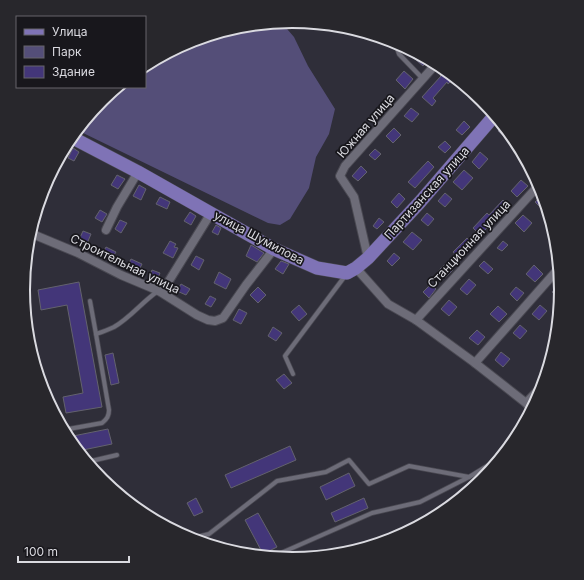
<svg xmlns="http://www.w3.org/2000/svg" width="584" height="580" font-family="Inter,sans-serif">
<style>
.green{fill:#544e78}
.building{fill:#433679;stroke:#63626d}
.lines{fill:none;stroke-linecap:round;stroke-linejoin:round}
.lane-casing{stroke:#4a4952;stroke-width:5.5}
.street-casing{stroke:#4a4952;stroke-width:10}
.primary-casing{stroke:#4a4952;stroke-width:14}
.lane{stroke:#6d6c78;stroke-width:4}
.street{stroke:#6d6c78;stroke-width:8}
.primary{stroke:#7f73b6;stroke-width:13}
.rail{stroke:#818089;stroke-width:2}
.labels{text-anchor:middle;stroke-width:3.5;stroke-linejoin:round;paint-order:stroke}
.street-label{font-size:12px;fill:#dadae0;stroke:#18171c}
.rim{fill:none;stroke:#dadae0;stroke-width:2}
</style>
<rect width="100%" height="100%" fill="#2f2e39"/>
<polygon class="green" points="281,22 294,37 308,66 335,109 329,134 316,157 309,188 290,219 280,225 268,223 77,130 102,100 117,87 145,87 145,65 189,41 240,26"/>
<g class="building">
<polygon points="420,55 428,59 423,66 416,60"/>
<polygon points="445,69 455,77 448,84 447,82 433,98 436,101 432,106 422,97 441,76 440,75"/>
<polygon points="404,71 413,79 405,89 396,80"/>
<polygon points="481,99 487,106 483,110 476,103"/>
<polygon points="411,108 419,114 412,122 404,116"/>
<polygon points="464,121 470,127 462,135 456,130"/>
<polygon points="503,125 509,132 505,137 498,131"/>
<polygon points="394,128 401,135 393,143 386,136"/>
<polygon points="445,141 451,147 445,153 438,147"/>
<polygon points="73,148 79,152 74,161 68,158"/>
<polygon points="375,149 381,154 375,160 369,155"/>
<polygon points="480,152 488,159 479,169 472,162"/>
<polygon points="428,161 434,167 415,188 408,182"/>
<polygon points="361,166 367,172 358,181 352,176"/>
<polygon points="464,170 473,178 462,190 453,182"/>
<polygon points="117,175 125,179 118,189 111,185"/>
<polygon points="521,180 528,186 517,197 511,191"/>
<polygon points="139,185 146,189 141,200 133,196"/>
<polygon points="399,193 405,199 397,208 391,202"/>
<polygon points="445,193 452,199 445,207 438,201"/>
<polygon points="543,194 546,205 542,209 535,202"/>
<polygon points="160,197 170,202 167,209 156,204"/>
<polygon points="503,200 509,206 480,235 473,228 487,213 489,215"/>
<polygon points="100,210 107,214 102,222 95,218"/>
<polygon points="190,212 196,216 191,225 184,221"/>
<polygon points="427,213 434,219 428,226 421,220"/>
<polygon points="523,215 532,223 524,232 515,223"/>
<polygon points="379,218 384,222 377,229 373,226"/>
<polygon points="120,220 127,223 121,233 115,229"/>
<polygon points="216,225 221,228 218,235 212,232"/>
<polygon points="83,231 91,234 86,246 78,242"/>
<polygon points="412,232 422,240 413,250 403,242"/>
<polygon points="467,238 473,244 459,259 453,252"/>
<polygon points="170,241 176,244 174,247 178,248 173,258 163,253"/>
<polygon points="503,241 508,245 502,251 497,248"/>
<polygon points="251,245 264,253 257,262 246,256"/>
<polygon points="106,247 116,252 111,260 102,255"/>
<polygon points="394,253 400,258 392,266 387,261"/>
<polygon points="196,256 204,260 199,270 191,265"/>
<polygon points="131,259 142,264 138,272 127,267"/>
<polygon points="281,261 289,264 283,274 275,269"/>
<polygon points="484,261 493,269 488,274 479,266"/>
<polygon points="446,263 453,270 445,278 438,271"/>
<polygon points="534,265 543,274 535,282 526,274"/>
<polygon points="152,270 160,273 157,280 149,277"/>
<polygon points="219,272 231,279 226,289 214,283"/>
<polygon points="469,279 476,285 467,295 460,289"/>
<polygon points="79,282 102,407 66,413 63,397 83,393 67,305 41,310 38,290"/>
<polygon points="560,283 561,290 560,300 552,292"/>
<polygon points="181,284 190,289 186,295 177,291"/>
<polygon points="431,284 436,289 429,298 423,292"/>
<polygon points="258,287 266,295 258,303 250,295"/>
<polygon points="516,287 524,293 517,301 510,294"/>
<polygon points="210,296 216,299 211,307 205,304"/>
<polygon points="449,300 457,307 449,316 441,309"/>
<polygon points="299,305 307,314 299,321 291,312"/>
<polygon points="540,305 547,311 539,320 532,314"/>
<polygon points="498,306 507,314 499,322 490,314"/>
<polygon points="239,309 247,313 241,324 233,320"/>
<polygon points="520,325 527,331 520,339 513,333"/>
<polygon points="273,327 282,333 276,341 268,336"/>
<polygon points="477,330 485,337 478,345 469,338"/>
<polygon points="501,352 510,359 503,367 495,360"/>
<polygon points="113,353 119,383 111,385 105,355"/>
<polygon points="284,374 292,383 284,389 276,380"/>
<polygon points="108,429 112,444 78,451 75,447 73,436"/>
<polygon points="290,446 296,460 231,488 225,475"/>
<polygon points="349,473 355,486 326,500 320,487"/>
<polygon points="196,498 203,512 194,516 187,503"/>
<polygon points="364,498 368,508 335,522 331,513"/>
<polygon points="258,513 277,547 263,554 245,520"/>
</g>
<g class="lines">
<defs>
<g id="lane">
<polyline points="395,42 399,54 423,79"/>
<polyline points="90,301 96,334"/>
<polyline points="293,374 285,356 345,276"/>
<path d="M63,430L102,423C107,419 109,416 109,410L96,334C102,332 108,330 114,327C130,318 142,302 158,291"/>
<polyline points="87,462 117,455"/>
<polyline points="197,537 209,534 277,481 326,472 349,460 369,484 409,466 469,477"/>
<polyline points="190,539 197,537 203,543"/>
<polyline points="272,557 372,513 420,502 469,477 500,458"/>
</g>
<g id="street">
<polyline points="106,230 117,207 138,172"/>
<polyline points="30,233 78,253 121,275 159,291 197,315 208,320 215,321 223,318 246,285 274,249"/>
<polyline points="368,258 354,197 340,176 345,166 436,64"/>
<polyline points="356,268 388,304 416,320 475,363 526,403 532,410"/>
<polyline points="159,291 167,284 211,213"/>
<polyline points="416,320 539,185"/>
<polyline points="475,363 559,268"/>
<polyline points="526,403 543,385"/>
</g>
<polyline id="primary" points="71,137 138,172 274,249 317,268 347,273 356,268 368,258 420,202 495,115"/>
</defs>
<use href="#lane" class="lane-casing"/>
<use href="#street" class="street-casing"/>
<use href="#primary" class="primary-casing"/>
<use href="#lane" class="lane"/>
<use href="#street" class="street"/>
<use href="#primary" class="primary"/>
<polyline class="rail" points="380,543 394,537"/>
</g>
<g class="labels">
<g class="street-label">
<text transform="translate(366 126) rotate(-49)" y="4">Южная улица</text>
<text transform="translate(427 193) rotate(-48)" y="4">Партизанская улица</text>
<text transform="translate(259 238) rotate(28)" y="4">улица Шумилова</text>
<text transform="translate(469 244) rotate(-47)" y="4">Станционная улица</text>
<text transform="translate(125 264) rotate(26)" y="4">Строительная улица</text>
</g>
</g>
<path d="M0 0H584V580H0ZM30 290a262 262 0 1 1 524 0a262 262 0 1 1-524 0Z" fill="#28272c" fill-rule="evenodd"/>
<path class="rim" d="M30 290a262 262 0 1 1 524 0a262 262 0 1 1-524 0Z"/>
<rect x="16" y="16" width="130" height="72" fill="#18171c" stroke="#66656a"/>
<rect x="24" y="29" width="20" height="6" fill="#7f73b6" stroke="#66656a"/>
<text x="52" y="36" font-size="12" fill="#dadae0">Улица</text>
<rect x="24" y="46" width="20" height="12" fill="#544e78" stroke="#66656a"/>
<text x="52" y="56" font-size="12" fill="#dadae0">Парк</text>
<rect x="24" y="66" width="20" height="12" fill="#433679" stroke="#66656a"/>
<text x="52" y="76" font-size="12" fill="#dadae0">Здание</text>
<path d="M18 556v6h111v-6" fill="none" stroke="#dadae0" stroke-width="2"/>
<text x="24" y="556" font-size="12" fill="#dadae0" stroke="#18171c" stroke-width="3" paint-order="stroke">100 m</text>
</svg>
